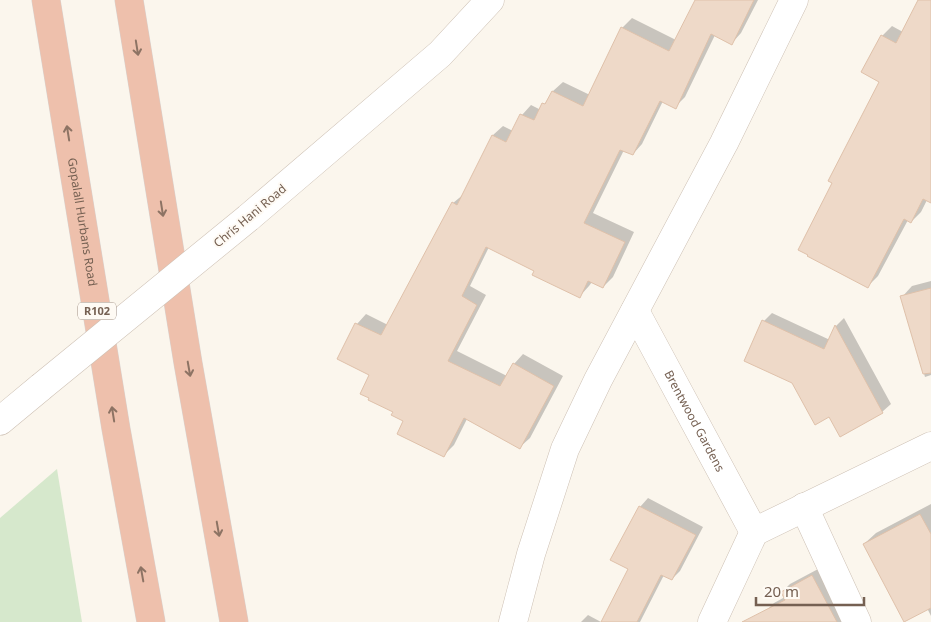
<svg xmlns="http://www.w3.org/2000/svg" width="931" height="622" font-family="'Noto Sans',sans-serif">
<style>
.green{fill:#d6e8cc}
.shadow{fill:#0003}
.building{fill:#eed9c8;stroke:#dfc1aa}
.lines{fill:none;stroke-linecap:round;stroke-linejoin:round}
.minor-casing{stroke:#cdc0b4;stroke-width:29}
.highway-casing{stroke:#d8d2cf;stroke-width:29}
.minor{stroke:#fff;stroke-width:28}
.highway{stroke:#eec0ac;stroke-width:28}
.minor-bridge-casing{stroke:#cdc0b4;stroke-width:29;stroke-linecap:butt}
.minor-bridge{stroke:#fff;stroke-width:28}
.oneway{stroke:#8d7364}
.labels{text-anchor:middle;stroke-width:4;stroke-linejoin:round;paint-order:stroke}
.shield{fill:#fefaf4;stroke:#9e8e83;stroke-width:1}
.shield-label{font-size:11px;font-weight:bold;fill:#756052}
.street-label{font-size:12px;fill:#756052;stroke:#fefaf4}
</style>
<rect width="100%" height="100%" fill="#fbf6ed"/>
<polygon class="green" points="57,469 82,622 0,622 0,518"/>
<g class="shadow">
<polygon points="697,0 758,0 741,33 732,43 715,35 685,97 675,107 663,101 642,144 633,154 624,150 593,213 634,232 613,277 603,287 592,282 589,286 580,296 535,271 489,247 470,286 486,295 457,351 507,376 514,364 523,354 563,376 530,438 520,447 467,419 454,445 444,455 395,411 357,324 366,314 388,325 453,203 464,194 493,135 503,126 513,131 522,115 531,105 541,110 553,91 563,82 590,95 622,28 632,18 676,40"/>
<polygon points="920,0 931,0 931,199 927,200 921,212 911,222 908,220 878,276 868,286 834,182 881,82 882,36 892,26 903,32"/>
<polygon points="931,281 931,375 925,377 902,297 912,286"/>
<polygon points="772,313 830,340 836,326 844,318 891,404 882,412 840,435 830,416 764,321"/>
<polygon points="648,498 703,527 680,571 672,579 664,575 640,622 602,622 629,569 640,507"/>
<polygon points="931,504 931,616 927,608 864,544 876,533"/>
<polygon points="820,568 850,622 772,622 766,611 774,603 785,597 782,592 790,584"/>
<polygon points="588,615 601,622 581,622"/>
</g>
<g class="building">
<polygon points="695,0 754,0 732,45 711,34 676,109 660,101 633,155 620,150 584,223 625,242 603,288 588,281 580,298 532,275 534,271 486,247 462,296 477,305 448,361 500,386 513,363 554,386 520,449 464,418 444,457 397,434 403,421 391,415 393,412 368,400 369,398 360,394 369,375 337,359 355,323 381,335 452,202 457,205 492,135 506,142 520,114 534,120 542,103 545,104 552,91 583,106 621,27 669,51"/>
<polygon points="918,0 931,0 931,203 923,199 911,223 904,219 868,288 807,256 808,255 798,250 832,183 828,181 879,82 861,72 881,35 896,43"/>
<polygon points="931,288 931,373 923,374 900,296"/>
<polygon points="762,320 824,349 835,325 883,413 840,437 829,417 815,425 792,383 744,361"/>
<polygon points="639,506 696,535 672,580 661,575 637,622 601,622 628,569 610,560"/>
<polygon points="920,514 931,534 931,608 904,622 863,544"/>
<polygon points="812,575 837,622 742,622 785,600 781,592"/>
</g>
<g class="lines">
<defs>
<g id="minor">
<polyline points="248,218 440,54 490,0"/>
<path id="s1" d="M635,311L754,532"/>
<polyline points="0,421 41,387"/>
<polyline points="804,507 857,622"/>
<polyline points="513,622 531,554 565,449 598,380 724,143 794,0"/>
<polyline points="712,622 754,532 931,446"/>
</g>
<g id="highway">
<path id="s2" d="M46,0L116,429L151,622"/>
<polyline points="129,0 188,363 234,622"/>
</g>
</defs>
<use href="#minor" class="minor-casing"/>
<use href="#highway" class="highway-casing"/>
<use href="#minor" class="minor"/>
<use href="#highway" class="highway"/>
<defs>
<polyline id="minor-bridge" points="41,387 248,218"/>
</defs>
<use href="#minor-bridge" class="minor-bridge-casing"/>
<use href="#minor-bridge" class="minor-bridge"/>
</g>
<defs><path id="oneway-shaft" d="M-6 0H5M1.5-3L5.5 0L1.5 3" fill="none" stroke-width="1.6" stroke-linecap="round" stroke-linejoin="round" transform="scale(1.25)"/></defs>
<g class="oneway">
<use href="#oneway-shaft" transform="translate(137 48) rotate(81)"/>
<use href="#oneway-shaft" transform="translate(68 133) rotate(-99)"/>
<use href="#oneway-shaft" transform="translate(162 209) rotate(81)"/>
<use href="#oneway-shaft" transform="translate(189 369) rotate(80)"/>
<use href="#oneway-shaft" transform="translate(113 414) rotate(-99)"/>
<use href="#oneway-shaft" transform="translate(218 529) rotate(80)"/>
<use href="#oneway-shaft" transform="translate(142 574) rotate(-100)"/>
</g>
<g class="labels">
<rect class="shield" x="78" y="302.5" width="38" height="17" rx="4"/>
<g class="shield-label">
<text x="97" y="315">R102</text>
</g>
<g class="street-label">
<text transform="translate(250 216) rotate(-40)" y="4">Chris Hani Road</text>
<text dy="4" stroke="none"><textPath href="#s2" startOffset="225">Gopalall Hurbans Road</textPath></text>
<text dy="4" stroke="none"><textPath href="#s1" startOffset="125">Brentwood Gardens</textPath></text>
</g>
</g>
<path d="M756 597v8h108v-8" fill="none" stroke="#756052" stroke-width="2.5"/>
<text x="764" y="597" font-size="15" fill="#756052" stroke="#fefaf4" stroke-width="4" paint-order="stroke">20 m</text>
</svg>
